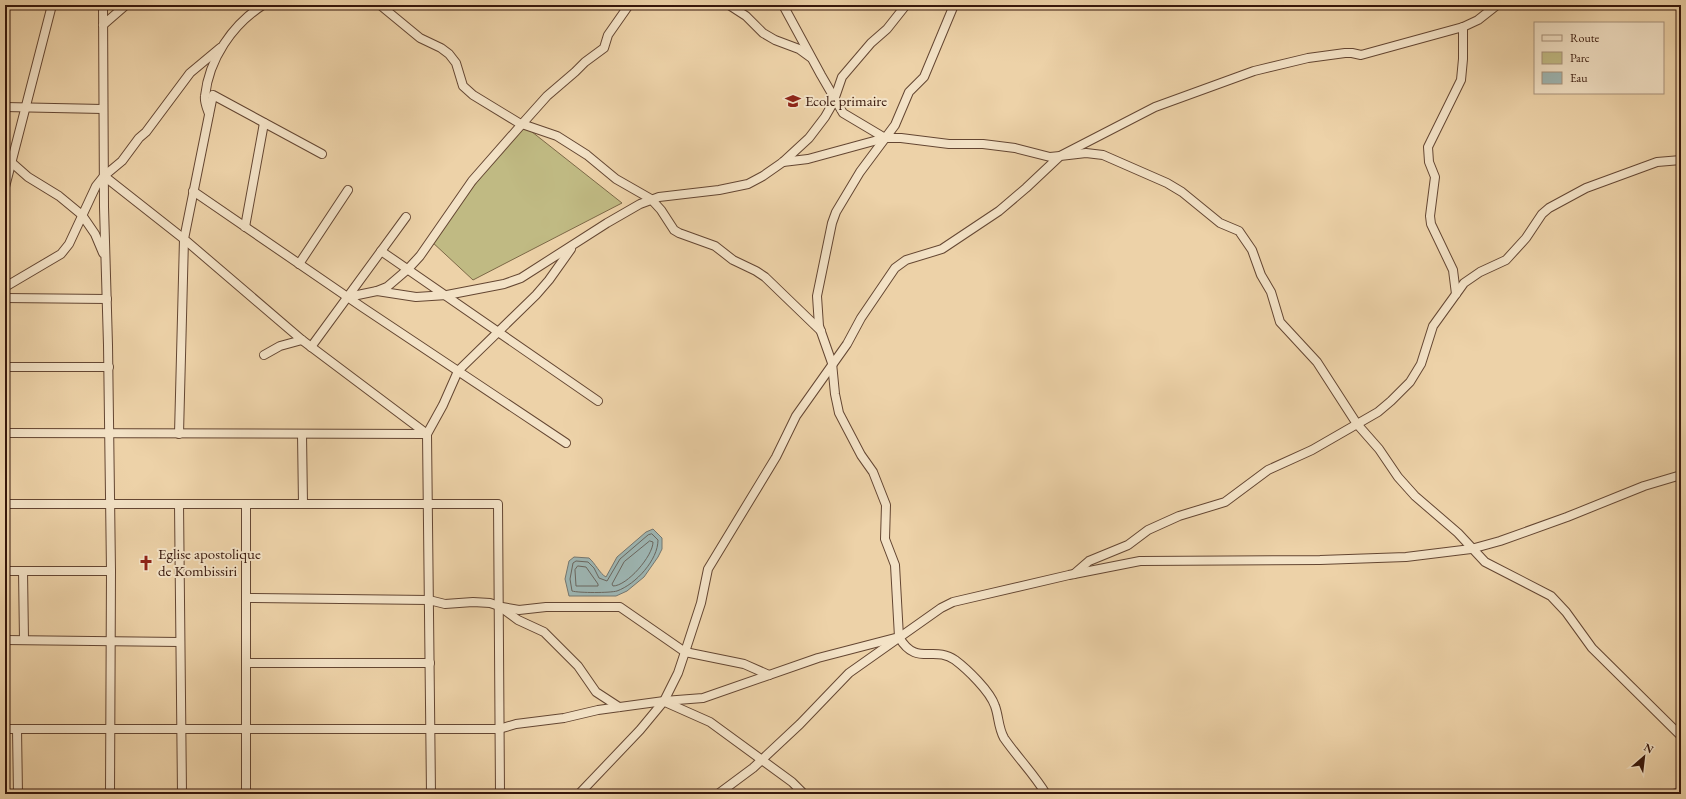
<svg xmlns="http://www.w3.org/2000/svg" width="1686" height="799" font-family="'EB Garamond',serif">
<style>
.green{fill:#c0ba83;stroke:#7c6847}
.water{fill:#9db5b2;stroke:#74766f}
.lines{fill:none;stroke-linecap:round;stroke-linejoin:round}
.shore{stroke:#6a665e;stroke-width:1}
.street-casing{stroke:#644632;stroke-width:10}
.street{stroke:#f3e2c6;stroke-width:8}
.labels{text-anchor:middle;stroke-width:4;stroke-linejoin:round;paint-order:stroke}
.poi-label{font-size:15px;fill:#37170b;stroke:#f3e2c6;text-anchor:start}
</style>
<rect width="100%" height="100%" fill="#edd2a8"/>
<filter id="stains"><feTurbulence type="fractalNoise" baseFrequency=".005" numOctaves="4"/><feColorMatrix values="0 0 0 0 .2 0 0 0 0 .09 0 0 0 0 .02 0 0 0 .5 -.17"/></filter>
<radialGradient id="worn" r=".72"><stop offset=".6" stop-color="#630" stop-opacity="0"/><stop offset="1" stop-color="#630" stop-opacity=".3"/></radialGradient>
<polygon class="green" points="522,124 622,203 473,280 431,241"/>
<path class="water" d="M653,529L662,538V549L658,557L644,577L627,591L616,596H569L565,579L569,561L574,557L589,558C595,563 600,574 606,577L617,557L646,532Z"/>
<g class="lines">
<g class="shore">
<path d="M652,534L658,540C658,560 636,584 617,591C610,593 579,593 572,591L570,579L573,563L576,561L588,562L594,568L599,578L607,581L620,559L648,535Z"/>
<path d="M650,541L653,542C653,556 627,586 613,586L612,584L624,562Z"/>
<polygon points="578,566 586,567 598,584 598,586 576,586 575,570"/>
</g>
<defs>
<g id="street">
<polyline points="103,5 104,207 108,345 111,571 110,794"/>
<polyline points="380,5 420,38 441,48 449,54 456,63 463,86 473,95 519,123 557,136 587,155 616,179 651,199 661,210 674,230 679,233 715,246 733,260 756,271 765,277 821,331"/>
<polyline points="729,5 746,16 763,33 775,40 799,49 810,57"/>
<polyline points="783,5 821,75 843,113 885,138"/>
<path d="M954,5L924,77L909,92L895,125L860,172L836,212L832,223L817,296L819,326L832,363L835,394L839,413L861,455L873,472L886,505L885,539L895,565L899,637C916,667 934,645 955,660C967,669 990,691 995,706C999,717 998,727 1004,738C1017,757 1034,774 1046,794"/>
<polyline points="103,25 126,5"/>
<polyline points="5,107 103,109"/>
<path d="M209,114C207,108 204,102 205,96C209,59 232,25 263,5"/>
<polyline points="322,154 213,95 184,239 302,340 427,434"/>
<polyline points="11,162 28,177 59,196 82,215 95,234 103,253"/>
<polyline points="783,162 808,159 885,138 901,138 949,144 983,144 1015,148 1050,157 1060,156 1155,107 1254,71 1308,58 1345,53 1352,53 1361,55 1463,27 1478,20 1497,5"/>
<polyline points="104,176 184,239 179,434"/>
<polyline points="5,187 52,5"/>
<polyline points="193,191 362,307 566,443"/>
<polyline points="245,227 264,123"/>
<polyline points="381,251 598,401"/>
<polyline points="299,264 348,190"/>
<polyline points="5,287 61,254 69,244 96,186 104,176 122,161 139,138 146,132 190,73 220,48"/>
<polyline points="377,291 416,297 447,295 504,284 521,278 607,223 640,204 659,197 719,190 748,184 763,176 783,162 809,138 825,117 833,103 842,77 871,43 887,29 906,5"/>
<polyline points="1456,294 1453,270 1431,224 1430,216 1435,177 1429,162 1428,147 1461,80 1463,59 1463,27"/>
<polyline points="348,297 377,291 387,287 408,269 420,256 472,181 522,124 547,96 575,72 585,62 604,48 608,35 629,5"/>
<polyline points="5,298 107,299"/>
<polyline points="311,347 406,217"/>
<polyline points="264,355 280,346 302,340"/>
<polyline points="5,367 109,367"/>
<polyline points="5,433 427,434"/>
<polyline points="302,434 303,504"/>
<polyline points="5,504 498,504 500,794"/>
<polyline points="179,504 182,794"/>
<polyline points="246,504 246,794"/>
<polyline points="5,571 111,571"/>
<polyline points="23,571 24,640"/>
<polyline points="1074,574 1089,561 1128,545 1148,530 1179,516 1225,502 1268,470 1312,450 1378,412 1391,401 1410,382 1421,364 1433,326 1464,283 1480,272 1506,260 1526,238 1542,214 1549,208 1586,188 1657,162 1681,160"/>
<polyline points="246,598 429,600 445,604 473,602 490,603 499,606 518,620 544,632 578,666 596,692 619,707"/>
<polyline points="502,607 519,610 546,607 620,607 685,652 744,664 769,675"/>
<polyline points="5,640 180,642"/>
<polyline points="246,663 430,663"/>
<polyline points="665,702 710,722 792,782 804,794"/>
<polyline points="5,729 499,729 516,724 564,718 598,710 664,701 703,698 818,658 895,638"/>
<polyline points="17,729 18,794"/>
<polyline points="431,794 427,434 443,405 458,371 536,295 549,280 571,249"/>
<polyline points="579,794 640,730 664,701 678,673 685,652 701,603 708,569 776,457 796,416 847,344 861,318 895,268 906,260 942,249 999,211 1026,188 1060,156 1086,153 1103,155 1167,183 1182,192 1220,223 1239,231 1252,250 1261,275 1271,292 1280,322 1317,362 1357,424 1379,449 1398,477 1415,496 1458,533 1485,562 1551,596 1566,612 1592,648 1681,736"/>
<polyline points="718,794 753,768 800,724 849,673 941,608 953,602 1069,575 1140,561 1320,560 1406,557 1471,549 1500,541 1567,517 1644,486 1681,475"/>
<polyline points="1673,794 1681,792"/>
</g>
</defs>
<use href="#street" class="street-casing"/>
<use href="#street" class="street"/>
</g>
<defs>
<symbol id="school-bare" viewBox="-9 -9 18 18"><path d="M0-5L7-2L0 1L-7-2ZM-4 1L0 2.5L4 1V4Q0 6-4 4Z" fill="#8f2418" stroke="#f3e2c6" stroke-width="2.5" paint-order="stroke"/></symbol>
<symbol id="church-bare" viewBox="-9 -9 18 18"><path d="M-1.2-6h2.4v3.5h3.3v2.4h-3.3V6h-2.4V-.1h-3.3v-2.4h3.3Z" fill="#8f2418" stroke="#f3e2c6" stroke-width="2.5" paint-order="stroke"/></symbol>
</defs>
<g fill-rule="evenodd">
<use href="#school-bare" x="782" y="90" width="22" height="22"/>
<use href="#church-bare" x="135" y="552" width="22" height="22"/>
</g>
<g class="labels">
<g class="poi-label">
<text x="805" y="106">Ecole primaire</text>
<text x="158" y="559">Eglise apostolique<tspan x="158" dy="17">de Kombissiri</tspan></text>
</g>
</g>
<rect width="1686" height="799" fill="none" stroke="#edd2a8" stroke-width="20"/>
<rect x="6" y="6" width="1674" height="787" fill="none" stroke="#37170b" stroke-width="2"/>
<rect x="10" y="10" width="1666" height="779" fill="none" stroke="#37170b"/>
<rect x="1534" y="22" width="130" height="72" fill="#f3e2c6" stroke="#a8917b"/>
<rect x="1542" y="35" width="20" height="6" fill="#f3e2c6" stroke="#a8917b"/>
<text x="1570" y="42" font-size="12" fill="#37170b">Route</text>
<rect x="1542" y="52" width="20" height="12" fill="#c0ba83" stroke="#a8917b"/>
<text x="1570" y="62" font-size="12" fill="#37170b">Parc</text>
<rect x="1542" y="72" width="20" height="12" fill="#9db5b2" stroke="#a8917b"/>
<text x="1570" y="82" font-size="12" fill="#37170b">Eau</text>
<g transform="translate(1644 757) rotate(28)" stroke="#f3e2c6" stroke-width="3" paint-order="stroke">
<path d="M0-3L7 15L0 10L-7 15Z" fill="#37170b"/>
<text y="-6" font-size="11" font-weight="bold" text-anchor="middle" fill="#37170b">N</text>
</g>
<rect width="100%" height="100%" filter="url(#stains)"/>
<rect width="100%" height="100%" fill="url(#worn)"/>
</svg>
